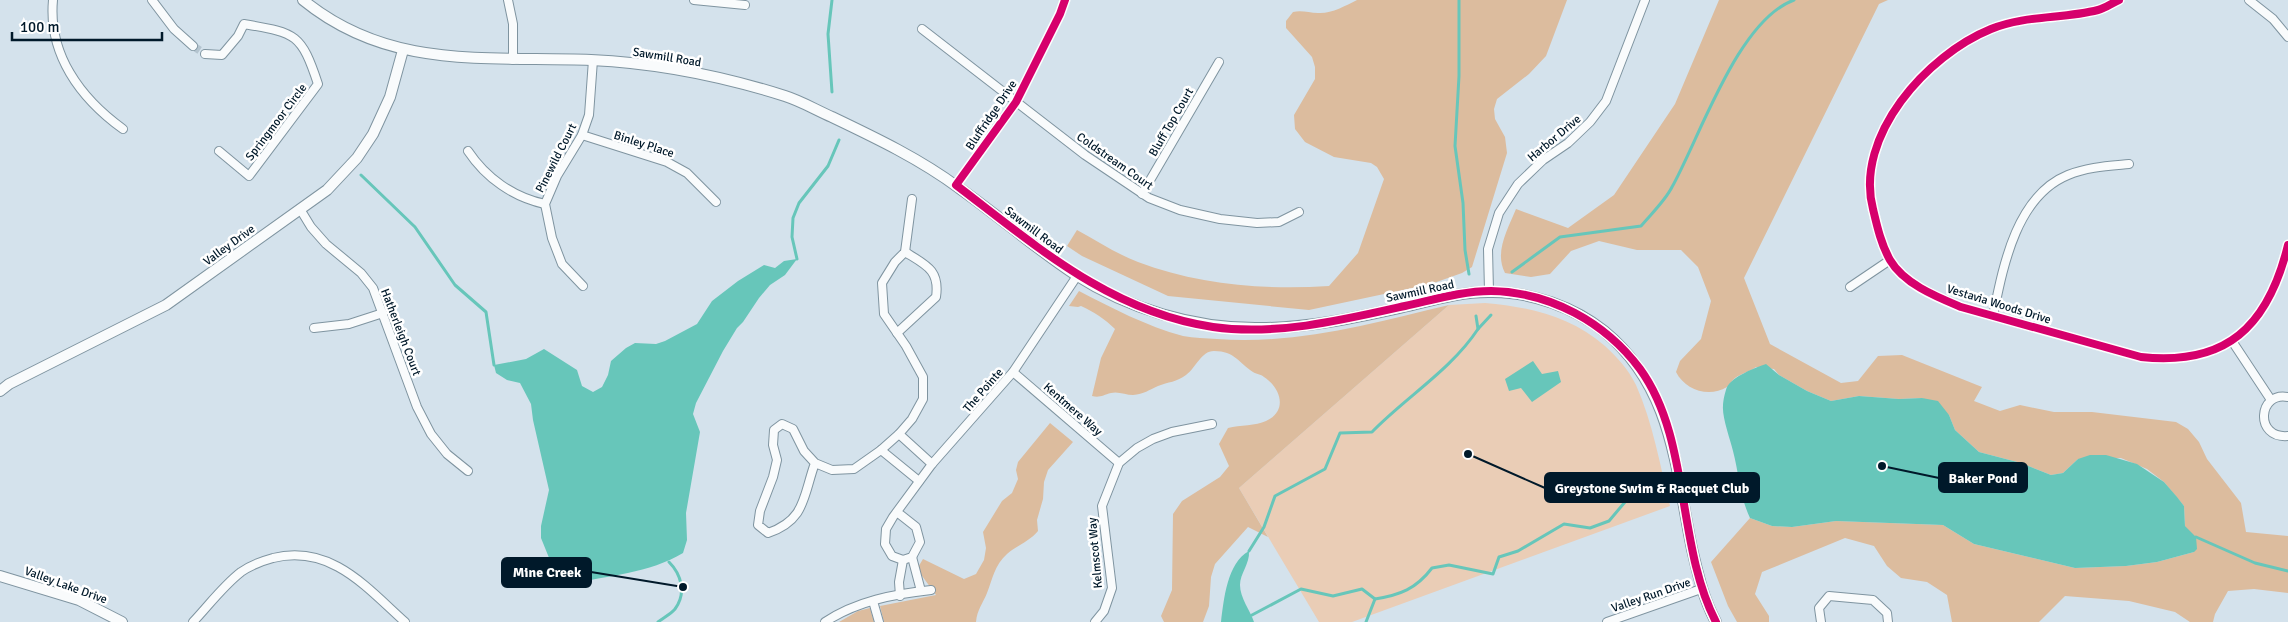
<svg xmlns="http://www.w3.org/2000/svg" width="2288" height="622" font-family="Signika,sans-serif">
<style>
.green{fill:#eacdb6}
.forest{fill:#dcbc9e}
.water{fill:#67c6ba}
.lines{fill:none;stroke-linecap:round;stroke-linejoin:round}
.stream{stroke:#67c6ba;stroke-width:3}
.minor-tunnel{stroke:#b4c4cf;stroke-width:8;stroke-dasharray:8 4;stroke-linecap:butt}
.minor-casing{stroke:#7f94a0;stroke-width:10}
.tertiary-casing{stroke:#7f94a0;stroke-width:12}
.minor{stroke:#f9fbfc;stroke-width:8}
.tertiary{stroke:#f9fbfc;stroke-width:10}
.cycleway-casing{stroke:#fff;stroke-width:11}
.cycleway{stroke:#d6006c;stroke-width:8}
.labels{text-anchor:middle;stroke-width:5;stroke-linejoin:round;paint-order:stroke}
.street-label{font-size:12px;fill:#00192a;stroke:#fff}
.leader{fill:none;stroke:#00192a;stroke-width:2}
.callout-dot{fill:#00192a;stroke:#fff;stroke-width:2}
.callout{fill:#00192a;stroke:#00192a;stroke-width:2}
.callout-label{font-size:14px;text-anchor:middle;font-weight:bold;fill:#fff}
</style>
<rect width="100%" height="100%" fill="#d4e2ec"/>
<path class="green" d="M1485,303C1530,307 1570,316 1605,346C1618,358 1628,369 1636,385C1653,423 1660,465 1670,506L1352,622H1319L1239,488L1449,305Z"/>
<g class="forest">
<path d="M1357,0H1567L1546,56L1529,74L1497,99L1494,109L1495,119L1505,137L1507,153L1472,267L1462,273L1431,284L1309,310L1168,296L1082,256L1067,246L1077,230C1097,241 1117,254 1138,262C1199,285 1265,290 1329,286L1358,253L1384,179L1377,167L1371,163L1334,157L1305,142L1295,129L1294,115L1315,79V67L1312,57L1286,28V21L1293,12C1302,10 1309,13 1318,13C1331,14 1345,6 1357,0Z"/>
<path d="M1719,0H1888L1879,4L1744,278L1770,344L1841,383L1858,381L1878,356L1902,355L1982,387L1974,401L2000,411L2020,405L2054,412H2092L2176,422L2188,429L2199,442L2207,459L2241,503L2246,532L2288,536V593L2254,589L2228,591L2215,614L2213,622H2190L2175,612L2129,601L2065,596L2039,622H1952L1947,595L1927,582L1901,578L1887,566L1874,546L1845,538L1762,572L1755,594L1769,616V622H1737L1728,606L1711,562L1750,518L1772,526L1792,527L1836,521L1943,525L1974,544L2075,568L2126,566L2157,562L2194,552L2185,526L2184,506L2164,482L2147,469L2121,458L2078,459L2063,473L2051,475L2021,463L1979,452L1955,430L1949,415L1922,398L1899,399L1859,396L1831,401L1807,391L1779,375L1774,369L1756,367C1749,372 1742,373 1735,378C1732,380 1730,385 1727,387C1709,398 1685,390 1676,372L1680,361L1701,339L1711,301L1698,267L1681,250H1637L1599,241L1571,251L1550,274L1531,277L1505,273C1494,252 1508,229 1516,209L1568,228L1614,195L1675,104Z"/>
<path d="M1079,291C1112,308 1146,326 1183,336C1194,338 1206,338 1217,339C1297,345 1373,323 1449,305L1239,488L1268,537L1248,527L1215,564L1211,577L1209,606L1203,622H1164L1161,616L1172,590L1173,514L1182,501L1220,477L1229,466L1219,444L1228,428C1240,425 1256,426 1266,421C1288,411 1281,388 1264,377C1261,374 1256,374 1253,372C1239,363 1235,351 1214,351C1201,351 1196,368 1186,375C1177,382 1168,382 1158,386C1149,390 1144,394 1133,395C1126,395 1118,391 1111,393C1103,395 1100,398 1092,396L1101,358L1115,329C1105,319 1094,312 1081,306L1078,307L1069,306Z"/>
<path d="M1050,423L1073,442L1048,470L1044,482L1043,499L1037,520L1038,531C1029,542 1017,545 1007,554C994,566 993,578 987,593C983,603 977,610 976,622H884L880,606L936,595L917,569L923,559L964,579L976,574L984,560L986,548L983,532L1002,501L1012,493L1018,479L1016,470L1018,462Z"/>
<polygon points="870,608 874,622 839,622 858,611"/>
</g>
<g class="water">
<path d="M797,259L785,275L770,285L759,298L743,322L737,328L723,351L696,403L693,414L700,432L686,513L687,540L683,553C650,573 607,576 569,584L558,580L541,538V526L549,490L533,420L531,404L520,383L507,380L496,373L494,365L526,359L544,349L577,370L582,386L593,392L602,387L608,375L611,361L626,348L635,343L656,344L665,341L697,324L712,301L738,281L764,265L775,268L784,261Z"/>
<polygon points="1533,361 1542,374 1558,371 1561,382 1532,402 1521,388 1509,391 1505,379"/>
<path d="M1766,364L1779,375L1807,391L1831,401L1859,396L1899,399L1922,398L1938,401L1949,415L1955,430L1979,452L2021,463L2051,475L2063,473L2078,459L2090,455H2106L2137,464L2164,482L2177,497L2184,506L2185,526L2196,537L2197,549L2194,552L2157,562L2126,566L2075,568L1974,544L1943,525L1836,521L1792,527L1772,526L1750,518C1740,497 1739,474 1733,451C1730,439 1722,417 1723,406C1723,401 1725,392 1727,387C1732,377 1756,367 1766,364Z"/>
<path d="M1249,551C1250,564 1240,573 1240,585C1240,598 1250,610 1254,622H1221C1224,599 1227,563 1249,551Z"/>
</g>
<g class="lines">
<g class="stream">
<polyline points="832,0 828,34 832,92"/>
<polyline points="1459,0 1459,76 1455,146 1463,203 1465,250 1469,274"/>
<polyline points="361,175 415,227 455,285 486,312 494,365"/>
<polyline points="797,259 792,237 793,218 799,203 828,166 839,140"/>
<path d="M1512,272L1560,237L1641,226C1651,214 1665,201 1672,187C1700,137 1738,20 1794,0"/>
<polyline points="1478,329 1491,315"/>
<polyline points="2196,537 2255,563 2288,571"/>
<path d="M1249,551L1264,527L1275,496L1325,469L1340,433L1372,432C1406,397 1451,370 1478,329L1476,316"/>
<path d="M1252,615L1301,589L1333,596L1362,589L1375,599C1400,595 1416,589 1432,568L1449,565L1493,574L1499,557L1518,551L1564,524L1590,528L1609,521L1630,496L1663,480"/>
<path d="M658,622C663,618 671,614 675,609C687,593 681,574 669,562"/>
<polyline points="1366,622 1375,599"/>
</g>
<polyline class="minor-tunnel" points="193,46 205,54"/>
<defs>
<g id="minor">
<path d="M53,0C48,54 80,98 123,129"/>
<polyline points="152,0 174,29 193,46"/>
<polyline points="508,0 513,24 513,60"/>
<polyline points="694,0 745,5"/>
<path d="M2119,0C2112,3 2106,8 2098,10C2063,19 2025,15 1991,29C1927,55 1854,136 1873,209C1877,226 1881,244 1890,260C1904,284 1937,297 1961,307L2141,357C2226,366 2268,327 2288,245"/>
<polyline points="2249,0 2273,19 2288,37"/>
<polyline points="922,29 1085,155 1149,198 1180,210 1220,219 1257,223 1279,222 1299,212"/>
<path d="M205,54L222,55L238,36L244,24C296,33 301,33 318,84L249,176L219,151"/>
<polyline points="582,135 667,162 687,173 716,202"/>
<path d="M468,151C486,178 513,197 545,204"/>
<polyline points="956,185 1016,102 1060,14 1065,0"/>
<polyline points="1142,194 1219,62"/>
<polyline points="300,209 311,227 326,244 361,273 373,288 417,407 431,434 447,454 468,471"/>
<polyline points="583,286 562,264 552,238 545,204 557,176 582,135 589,115 593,60"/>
<polyline points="1850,287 1890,260"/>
<polyline points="1489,291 1488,249 1499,213 1518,184 1543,160 1568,143 1590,122 1606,101 1645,0"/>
<path d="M1993,316C2003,267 2016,196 2068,175C2087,167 2108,166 2129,164"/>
<polyline points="314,328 349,324 383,313"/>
<path d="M897,333L936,297C940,270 926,265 905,252"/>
<polyline points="2232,341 2271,400"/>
<polyline points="1013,372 1119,463"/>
<path d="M2288,397C2258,391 2254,439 2288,436"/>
<polyline points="899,434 932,464"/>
<polyline points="881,450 919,481"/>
<path d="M815,463C803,496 806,520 768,533L758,525L760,511L773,477L777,460L773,445L774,430L782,424L793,429L804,451L815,463L832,470L854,469L881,450L899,434L912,419L923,399V377L906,346L884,314L882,283L895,262L905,252L912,199"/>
<polyline points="897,512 916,527 920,542 912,557 903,560 892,556 885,544 886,529 893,517 932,464 1013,372 1077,276"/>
<polyline points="912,557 921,591"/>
<polyline points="900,596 899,582 903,560"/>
<polyline points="873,601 879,622"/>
<path d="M193,622C209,605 223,586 241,572C251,565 262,561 273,558C331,544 366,587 405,622"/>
<path d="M825,622C857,601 894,594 931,590"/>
<polyline points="1095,622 1104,611 1112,588 1102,506 1119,463 1137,448 1153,439 1172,432 1212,424"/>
<polyline points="1607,622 1701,589"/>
<polyline points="1821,622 1819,608 1829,596 1873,600 1887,613 1888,622"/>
</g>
<g id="tertiary">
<path d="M303,0C390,71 487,56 591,60C656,63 722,76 785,96C801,101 816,110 832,117C876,138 920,159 959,188C999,216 1036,249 1076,275C1129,309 1193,328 1255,328C1307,329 1358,317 1408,306C1436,299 1464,291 1493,292C1531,292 1574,307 1604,331C1673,388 1675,467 1692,549C1698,574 1703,598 1716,622"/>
<polyline points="0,391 9,384 166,305 327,190 357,158 373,134 390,97 403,50"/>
<polyline points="0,576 79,600 122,622"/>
</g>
</defs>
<use href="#minor" class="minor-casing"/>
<use href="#tertiary" class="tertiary-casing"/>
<use href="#minor" class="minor"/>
<use href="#tertiary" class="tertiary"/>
<defs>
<g id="cycleway">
<path d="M1065,0L1060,14L1016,102L956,185C1035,245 1110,312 1213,327C1276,336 1343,320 1405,306C1433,300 1462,291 1491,291C1550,292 1605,322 1640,369C1691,439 1676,545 1716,622"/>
<path d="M2119,0C2112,3 2106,8 2098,10C2063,19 2025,15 1991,29C1927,55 1854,136 1873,209C1877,226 1881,244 1890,260C1904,284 1937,297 1961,307L2141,357C2226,366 2268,327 2288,245"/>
</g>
</defs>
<use href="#cycleway" class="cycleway-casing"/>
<use href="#cycleway" class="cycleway"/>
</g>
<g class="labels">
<g class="street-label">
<text transform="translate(667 57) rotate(9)" y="4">Sawmill Road</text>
<text transform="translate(991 115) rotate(-56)" y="4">Bluffridge Drive</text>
<text transform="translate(276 122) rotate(-53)" y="4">Springmoor Circle</text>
<text transform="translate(1171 122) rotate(-60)" y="4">Bluff Top Court</text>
<text transform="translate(1554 138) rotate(-40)" y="4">Harbor Drive</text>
<text transform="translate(644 144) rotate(18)" y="4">Binley Place</text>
<text transform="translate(556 158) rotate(-63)" y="4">Pinewild Court</text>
<text transform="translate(1115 161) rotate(35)" y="4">Coldstream Court</text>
<text transform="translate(1034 230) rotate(37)" y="4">Sawmill Road</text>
<text transform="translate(229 245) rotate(-36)" y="4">Valley Drive</text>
<text transform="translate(1420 291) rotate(-12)" y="4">Sawmill Road</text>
<text transform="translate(1999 304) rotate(17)" y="4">Vestavia Woods Drive</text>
<text transform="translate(401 332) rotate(69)" y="4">Hatherleigh Court</text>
<text transform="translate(983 390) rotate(-49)" y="4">The Pointe</text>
<text transform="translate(1073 409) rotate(41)" y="4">Kentmere Way</text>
<text transform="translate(1095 553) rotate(-95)" y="4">Kelmscot Way</text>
<text transform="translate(66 585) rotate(20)" y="4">Valley Lake Drive</text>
<text transform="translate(1651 595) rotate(-19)" y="4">Valley Run Drive</text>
</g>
</g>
<path class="leader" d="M1882 466L1939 478M1468 454L1545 488M683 587L591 572"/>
<g class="callout-dot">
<circle cx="1882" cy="466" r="5"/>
<circle cx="1468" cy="454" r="5"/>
<circle cx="683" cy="587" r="5"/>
</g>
<g class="callout">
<rect x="1939" y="463" width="88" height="29" rx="5"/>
<rect x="1545" y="473" width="214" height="29" rx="5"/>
<rect x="502" y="558" width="89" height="29" rx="5"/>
</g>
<g class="callout-label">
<text x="1983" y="483">Baker Pond</text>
<text x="1652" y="493">Greystone Swim &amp; Racquet Club</text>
<text x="547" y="577">Mine Creek</text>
</g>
<path d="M12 32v8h150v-8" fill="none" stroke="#00192a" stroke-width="2.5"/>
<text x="20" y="32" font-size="15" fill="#00192a" stroke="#ffffff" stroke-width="4" paint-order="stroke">100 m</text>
</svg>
